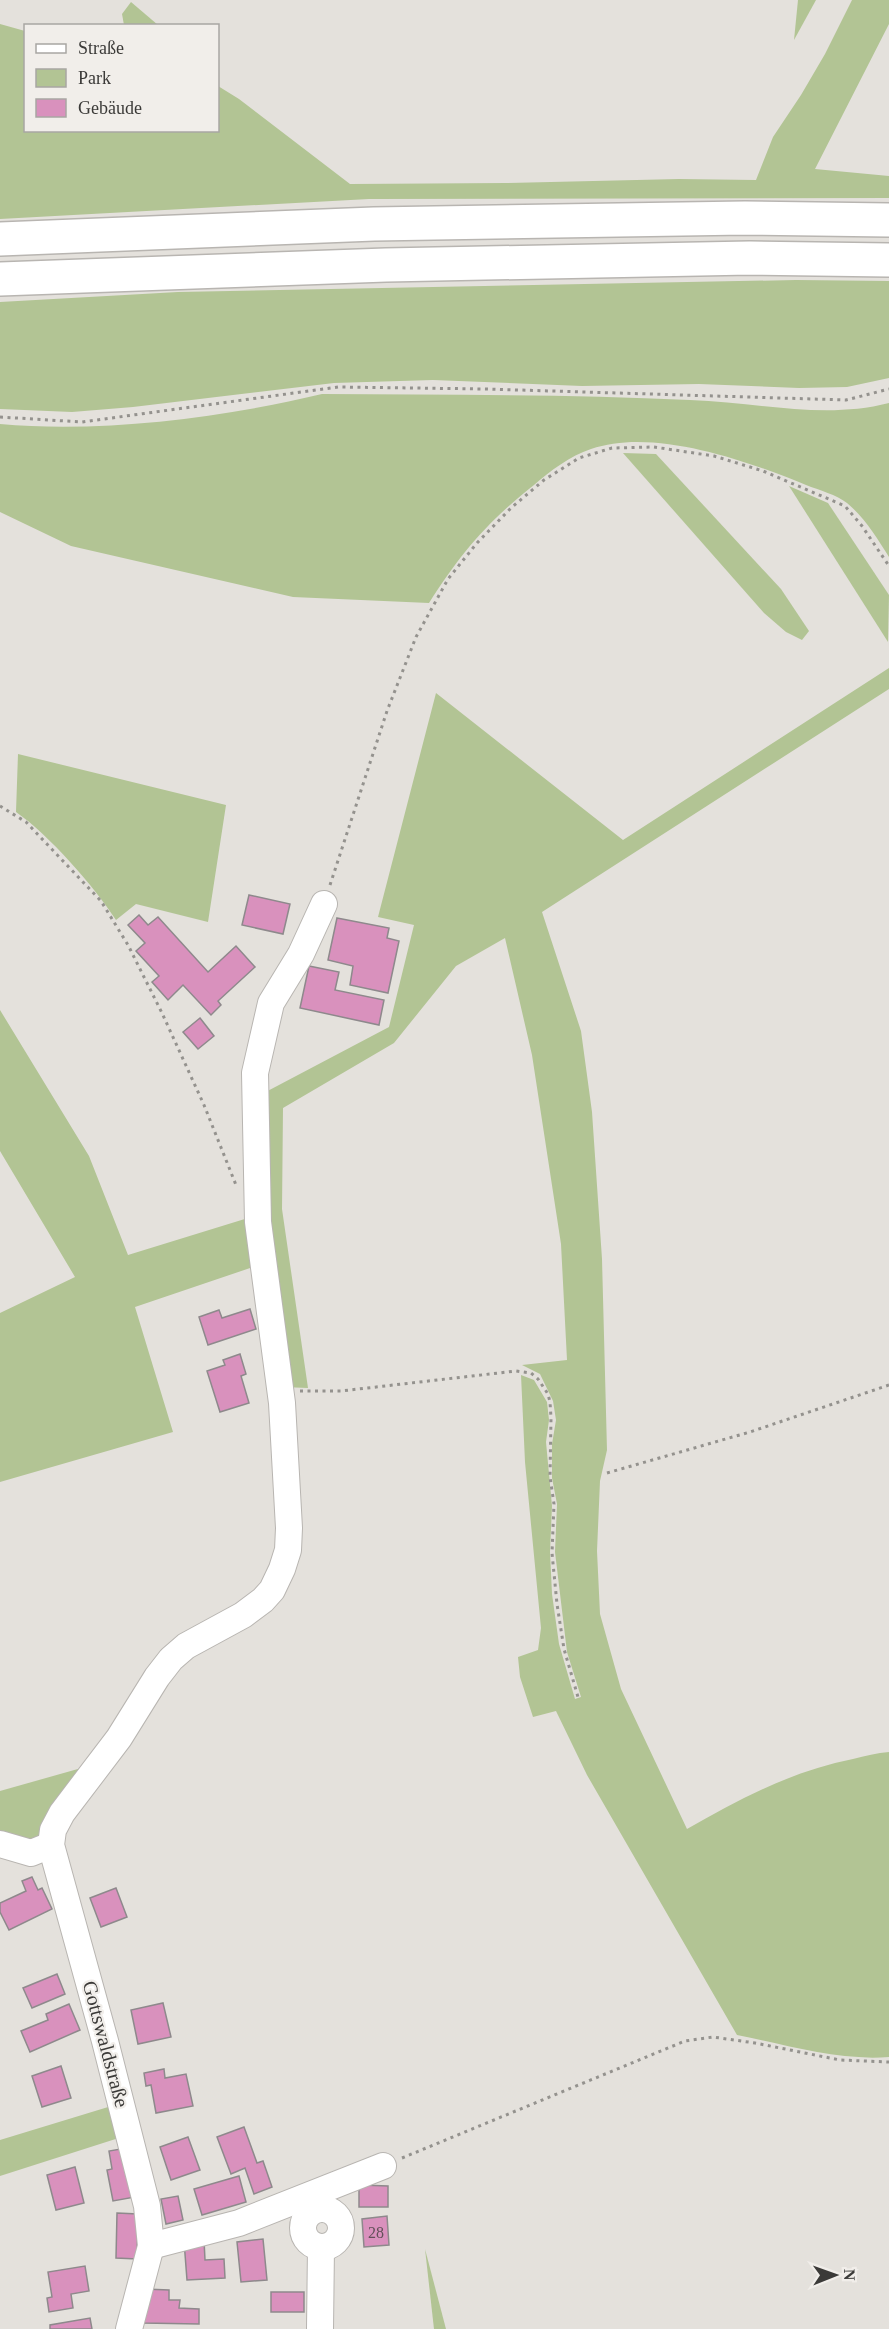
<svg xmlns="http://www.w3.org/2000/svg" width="889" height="2329" font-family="Georgia,serif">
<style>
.green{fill:#b2c494}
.building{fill:#d991bd;stroke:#8e898c;stroke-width:1.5}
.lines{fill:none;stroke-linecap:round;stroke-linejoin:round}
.minor-casing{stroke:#b8b5b1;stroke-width:28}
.highway-casing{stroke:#b8b5b1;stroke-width:36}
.path{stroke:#94928e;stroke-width:3;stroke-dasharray:3 4.5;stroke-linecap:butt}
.minor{stroke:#fff;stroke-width:26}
.highway{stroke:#fff;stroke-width:33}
.labels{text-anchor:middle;stroke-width:4.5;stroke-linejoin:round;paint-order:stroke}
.number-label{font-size:16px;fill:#625059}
.street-label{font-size:20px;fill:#3b3a38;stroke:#f1eeea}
</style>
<rect width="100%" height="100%" fill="#e4e1dc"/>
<g class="green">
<polygon points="798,0 816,0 794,40"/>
<polygon points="852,0 889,0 889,24 815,169 889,176 889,198 369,199 0,219 0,24 25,31 26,130 218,130 218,86 239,99 350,184 506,183 679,179 756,180 773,137 801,95 825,54"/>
<polygon points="131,2 158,25 124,25 122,14"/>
<polygon points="796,280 889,281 889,378 847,387 799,388 699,384 582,386 433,380 334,383 133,407 72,412 0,409 0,302 178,292"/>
<path d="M322,394C444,395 568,394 690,400C757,402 823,420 889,403V557C877,538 865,518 847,503C837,495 819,490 806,485C748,461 653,427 591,449C570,456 550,471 534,485C487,522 461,553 429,603L293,597L71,546L0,512V424C102,433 222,418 322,394Z"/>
<polygon points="623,453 656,454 781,589 809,631 802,640 786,632 764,613"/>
<polygon points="789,486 828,503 889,595 888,642"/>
<path d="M889,668V689L542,912L581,1031L592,1112L602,1259L607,1450L600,1481L597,1551L600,1614L621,1689L687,1829C740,1799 792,1771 853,1759C865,1756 877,1753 889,1752V2057C838,2061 787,2045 737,2035L587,1775L556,1711L533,1717L520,1677L518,1657L538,1650L541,1628L525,1462L521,1375L534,1380L547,1402L549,1420L546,1442L552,1506L550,1552L552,1594L559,1644L575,1699L581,1697L567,1652L555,1552L557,1504L552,1478V1444L556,1420L553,1401L540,1374L522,1365L567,1360L561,1244L532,1055L505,938L456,966L394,1043L283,1108L282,1209L308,1388L283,1387L260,1095L389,1027L414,925L378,917L436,693L623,840Z"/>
<path d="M18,754L226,805L208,922L136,904L116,920C94,886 49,835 16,812Z"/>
<polygon points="0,1010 89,1156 128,1255 248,1218 259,1265 135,1307 173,1432 0,1482 0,1313 75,1277 0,1151"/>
<polygon points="92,1765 45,1843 0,1841 0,1791"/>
<polygon points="118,2104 125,2136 0,2176 0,2140"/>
<polygon points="425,2249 446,2329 434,2329"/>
</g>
<g class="building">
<polygon points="249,895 290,904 283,934 242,925"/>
<polygon points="139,915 148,925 158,917 208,972 236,946 255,967 218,1001 221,1005 211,1015 183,985 168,1000 152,982 159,976 136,951 145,943 128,925"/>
<polygon points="337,918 389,928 387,938 399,941 388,993 350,985 353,966 328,960"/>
<polygon points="309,966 339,972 335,990 384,1000 379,1025 300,1008"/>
<polygon points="200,1018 214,1036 198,1049 183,1032"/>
<polygon points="250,1309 256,1329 208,1345 199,1317 219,1310 222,1318"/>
<polygon points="240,1354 246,1374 241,1376 249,1403 220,1412 207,1371 225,1365 223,1360"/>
<polygon points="32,1877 38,1890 42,1888 52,1909 9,1930 0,1912 0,1903 26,1891 22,1881"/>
<polygon points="116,1888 127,1917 101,1927 90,1898"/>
<polygon points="57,1974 65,1994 32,2008 23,1988"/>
<polygon points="163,2003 171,2037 138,2044 131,2010"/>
<polygon points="69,2004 80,2030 30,2052 21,2031 48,2020 46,2014"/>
<polygon points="61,2066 71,2098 42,2107 32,2076"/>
<polygon points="164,2069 165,2078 186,2074 193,2106 156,2113 151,2085 146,2086 144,2073"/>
<polygon points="244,2127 257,2163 263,2161 272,2187 254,2194 245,2168 231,2174 217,2137"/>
<polygon points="188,2137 200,2170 171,2180 160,2147"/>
<polygon points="126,2148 135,2197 113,2201 107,2170 112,2169 109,2151"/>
<polygon points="75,2167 84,2203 56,2210 47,2175"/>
<polygon points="239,2176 246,2202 202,2215 194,2189"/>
<polygon points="359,2185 388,2186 388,2207 359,2207"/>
<polygon points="178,2196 183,2220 166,2224 161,2199"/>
<polygon points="117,2213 138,2214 137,2259 116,2258"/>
<polygon points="387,2216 389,2245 364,2247 362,2219"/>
<polygon points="263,2239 267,2280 241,2282 237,2242"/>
<polygon points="204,2240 205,2260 224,2259 225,2278 187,2280 184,2241"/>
<polygon points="85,2266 89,2291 71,2294 73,2308 49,2312 47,2298 52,2297 48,2272"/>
<polygon points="144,2289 169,2290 169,2300 180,2300 179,2308 199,2309 199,2324 143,2323"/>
<rect x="271" y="2292" width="33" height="20"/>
<polygon points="90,2318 92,2329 50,2329 50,2325"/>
</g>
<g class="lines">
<defs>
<g id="minor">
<polyline points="0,1844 31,1853 51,1845"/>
<circle cx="322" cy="2228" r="19"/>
<polyline points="151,2246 239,2223 383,2166"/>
<polyline points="129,2329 151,2246 147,2206 105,2041 51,1845 53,1830 62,1813 119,1738 157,1677 171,1659 186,1646 243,1615 263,1600 272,1590 282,1569 288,1550 289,1528 282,1403 258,1222 255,1073 271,1003 301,954 324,904"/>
<polyline points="320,2329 321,2247"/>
</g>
<g id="highway">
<polyline points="0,239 374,224 745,218 889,220"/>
<polyline points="0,279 386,265 750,258 889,260"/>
</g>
</defs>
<use href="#minor" class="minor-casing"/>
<use href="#highway" class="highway-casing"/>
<g class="path">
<polyline points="0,417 82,422 338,387 486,389 846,400 889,389"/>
<polyline points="0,806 26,822 101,901 128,945 162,1013 204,1105 236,1185"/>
<polyline points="330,885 387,711 416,637 448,579 477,543 511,508 544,480 579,458 612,448 654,447 714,456 763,471 845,506 862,526 889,566"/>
<polyline points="300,1391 341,1391 516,1371 531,1373 538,1379 548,1394 550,1402 551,1418 550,1477 554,1504 552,1553 557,1604 564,1649 578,1697"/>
<polyline points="607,1473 750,1432 889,1385"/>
<polyline points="402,2158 685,2041 713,2037 755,2043 840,2060 889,2062"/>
</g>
<use href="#minor" class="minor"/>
<use href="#highway" class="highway"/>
</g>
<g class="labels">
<g class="number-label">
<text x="376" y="2238">28</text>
</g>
<g class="street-label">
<text transform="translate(106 2044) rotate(75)" y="7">Gottswaldstraße</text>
</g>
</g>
<rect x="24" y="24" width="195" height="108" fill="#f1eeea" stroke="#a8a6a3" stroke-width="1.5"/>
<rect x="36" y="44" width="30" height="9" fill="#ffffff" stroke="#a8a6a3" stroke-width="1.5"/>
<text x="78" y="54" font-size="18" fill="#3b3a38">Straße</text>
<rect x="36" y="69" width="30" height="18" fill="#b2c494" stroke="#a8a6a3" stroke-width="1.5"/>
<text x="78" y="84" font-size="18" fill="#3b3a38">Park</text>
<rect x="36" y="99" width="30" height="18" fill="#d991bd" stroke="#a8a6a3" stroke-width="1.5"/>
<text x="78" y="114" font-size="18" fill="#3b3a38">Gebäude</text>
<g transform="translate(835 2275) rotate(89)" stroke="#f1eeea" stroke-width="4.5" paint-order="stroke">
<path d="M0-4.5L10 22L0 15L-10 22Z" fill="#3b3a38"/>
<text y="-9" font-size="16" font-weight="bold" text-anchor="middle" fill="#3b3a38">N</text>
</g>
</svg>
